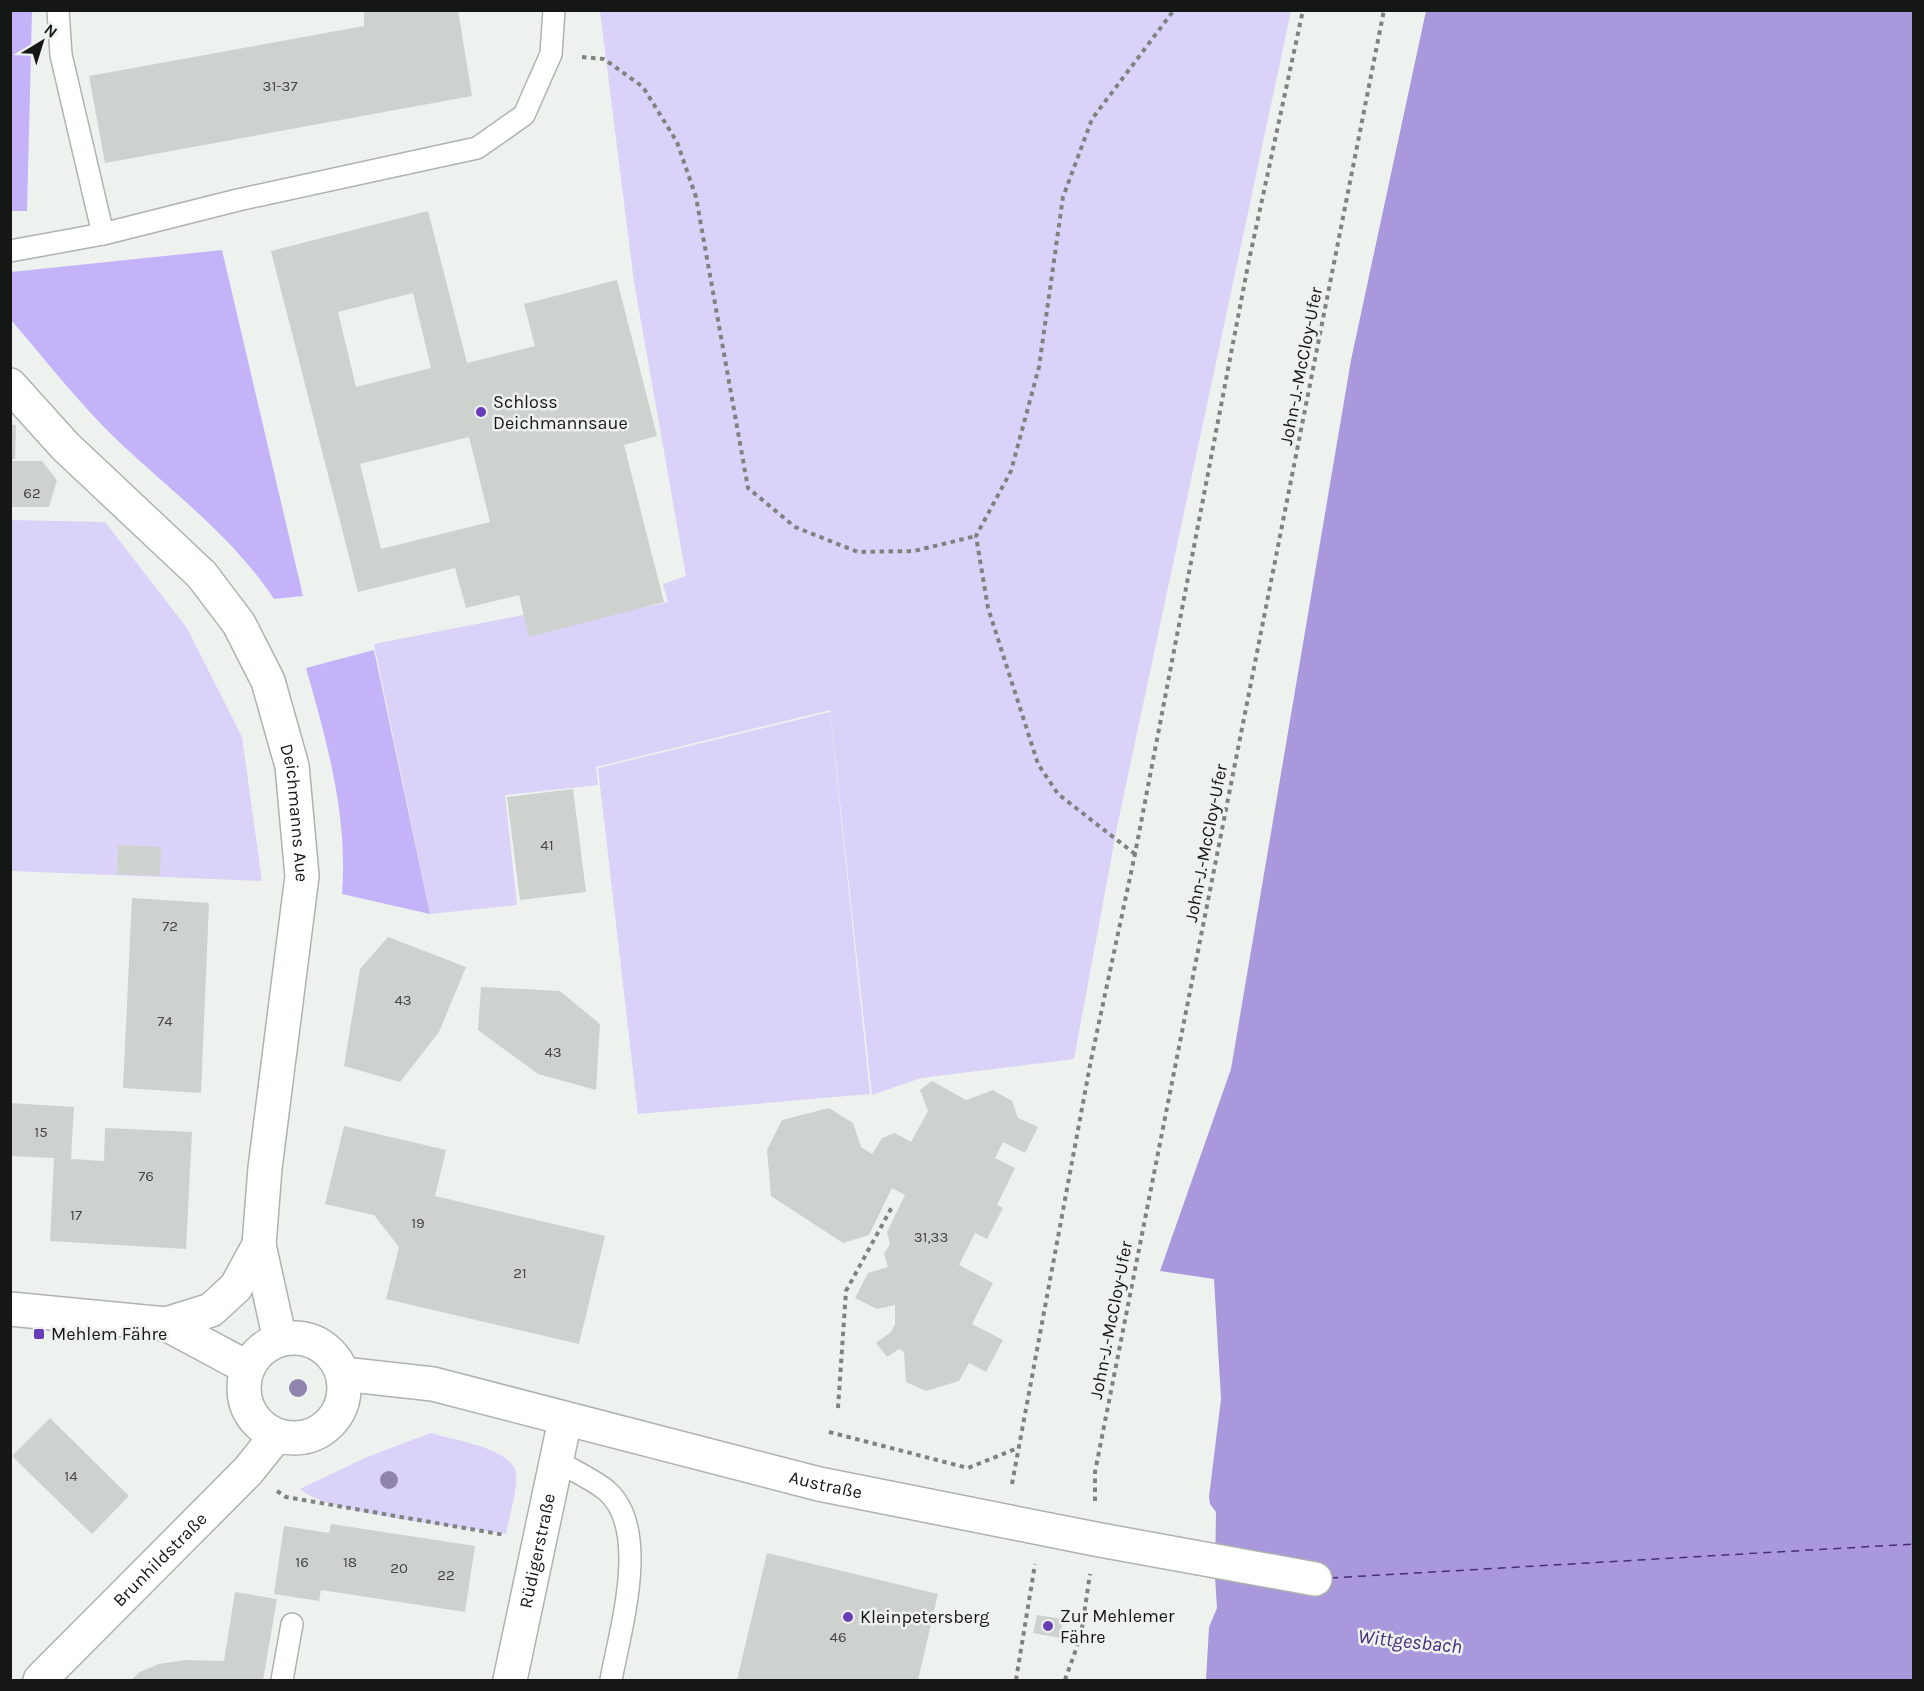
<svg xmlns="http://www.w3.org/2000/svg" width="1924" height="1691" font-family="Karla,sans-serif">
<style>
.green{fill:#dbd2f9}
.forest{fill:#c5b3f9}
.water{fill:#aa98dc}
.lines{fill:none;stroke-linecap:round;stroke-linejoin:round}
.ferry{stroke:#482c7b;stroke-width:1.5;stroke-dasharray:8 6;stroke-linecap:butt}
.building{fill:#ced2cf;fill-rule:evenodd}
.service-casing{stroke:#aeb3af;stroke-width:24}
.minor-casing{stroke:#aeb3af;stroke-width:36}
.path{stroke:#7f8380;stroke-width:4;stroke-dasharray:4.5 4.5;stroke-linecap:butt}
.service{stroke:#fff;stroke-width:21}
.minor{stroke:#fff;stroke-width:33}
.tree{fill:#9083ad}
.poi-dot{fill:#693db5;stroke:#edf2ee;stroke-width:2}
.labels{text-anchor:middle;stroke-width:5;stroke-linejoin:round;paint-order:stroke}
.number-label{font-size:15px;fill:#434644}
.street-label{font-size:18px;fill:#151715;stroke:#edf2ee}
.poi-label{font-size:18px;fill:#151715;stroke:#edf2ee;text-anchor:start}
.water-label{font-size:20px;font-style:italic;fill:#482c7b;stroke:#edf2ee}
</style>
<rect width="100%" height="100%" fill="#edf2ee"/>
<g class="green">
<polygon points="600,11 1291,11 1118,822 1074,1059 921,1078 872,1095 830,710 596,767 598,785 505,795 517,905 430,914 374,644 528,614 534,631 668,602 663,584 686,576 634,282"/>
<polygon points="11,520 105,522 187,628 242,737 262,881 11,871"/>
<polygon points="830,712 870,1094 638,1114 598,768"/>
<path d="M431,1433C453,1440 512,1448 516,1473C518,1488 509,1518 506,1534C463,1527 326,1514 300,1489L367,1457Z"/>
</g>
<g class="forest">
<polygon points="11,10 32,11 27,211 11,211"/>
<path d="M222,250L303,596L274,599C229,532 171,492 114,437C76,400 45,359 11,320V272Z"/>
<path d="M374,650L430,914L342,894C348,815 327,742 306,668Z"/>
</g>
<polygon class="water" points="1426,11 1913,11 1913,1680 1206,1680 1209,1627 1217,1608 1215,1577 1216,1512 1210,1504 1209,1497 1221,1399 1214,1279 1160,1271 1231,1069 1351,360"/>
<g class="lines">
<polyline class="ferry" points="1330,1578 1914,1544"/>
</g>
<g class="building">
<polygon points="364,10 458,10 472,96 105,163 89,76 364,26"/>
<path d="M428,211L467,363L535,346L524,304L617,280L657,436L624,445L664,602L529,637L519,595L466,608L455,568L358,592L271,251ZM413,293L431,368L356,387L338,312ZM469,437L490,522L381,549L360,464Z"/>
<polygon points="10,424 16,425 15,459 10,459"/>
<polygon points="10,461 42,461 57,480 49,507 10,507"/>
<polygon points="573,789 586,892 520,900 507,797"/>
<polygon points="118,845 161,847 160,876 117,874"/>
<polygon points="132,898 209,903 201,1093 123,1088"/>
<polygon points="388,937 466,967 439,1032 400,1082 344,1066 360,969"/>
<polygon points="481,987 560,991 600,1024 596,1090 538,1074 478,1030"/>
<polygon points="932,1081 966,1100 993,1090 1012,1101 1018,1118 1038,1127 1025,1153 1003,1142 995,1158 1015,1168 997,1205 1003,1208 987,1239 975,1233 959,1265 993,1283 972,1324 1003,1340 986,1372 969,1363 959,1381 926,1391 906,1382 904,1352 899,1349 887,1357 876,1343 891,1332 895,1324 895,1305 877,1309 855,1298 868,1273 888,1267 884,1254 890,1244 887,1232 905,1195 892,1188 869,1235 843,1243 771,1196 767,1150 782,1120 829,1108 853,1123 861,1147 872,1154 882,1138 895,1133 911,1142 928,1111 920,1090"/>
<polygon points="10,1103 74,1107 71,1159 104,1161 105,1128 192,1132 186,1249 50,1241 54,1158 10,1156"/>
<polygon points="344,1126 446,1150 435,1196 605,1236 579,1344 386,1299 399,1247 374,1215 325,1204"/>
<polygon points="50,1418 129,1496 92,1534 12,1456"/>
<polygon points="331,1524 475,1546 465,1612 321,1590 319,1601 274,1594 284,1526 329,1533"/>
<polygon points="767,1553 938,1594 918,1680 737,1680"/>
<polygon points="235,1592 277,1599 263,1680 131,1680 140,1672 159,1664 185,1660 224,1661"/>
<polygon points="1037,1615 1063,1619 1060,1638 1033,1633"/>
</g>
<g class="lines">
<defs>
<g id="service">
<polyline points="58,10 61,55 103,234"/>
<polyline points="10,251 103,234 238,200 477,148 524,115 551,54 554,10"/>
<path d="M556,1460C571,1470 593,1479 607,1491C651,1530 620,1630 611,1680"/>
<polyline points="282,1680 292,1624"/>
</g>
<g id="minor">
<path id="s1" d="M10,385L65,446L202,575L239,624L268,681L292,766L302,876L265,1168L259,1245L280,1340"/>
<polyline points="10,1309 166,1324 248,1368"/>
<polyline points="166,1324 211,1310 236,1287 259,1245"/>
<circle cx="294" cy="1388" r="50"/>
<path id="s2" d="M343,1374L433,1384L819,1484L1095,1539L1315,1579"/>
<path id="s3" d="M40,1680L248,1471L276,1436"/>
<path id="s4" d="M510,1680L565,1420"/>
</g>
</defs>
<use href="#service" class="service-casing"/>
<use href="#minor" class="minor-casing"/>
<g class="path">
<polyline points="582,57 604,59 643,87 677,142 696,197 748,488 795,527 858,552 914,551 976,536"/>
<polyline points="1135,854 1058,794 1038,764 988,608 976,536 1011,471 1039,367 1063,197 1092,119 1174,10"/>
<polyline points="838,1408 846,1291 893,1205"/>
<polyline points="829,1432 968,1468 1018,1448"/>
<polyline points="1012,1484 1091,1060 1135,854 1248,265 1303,10"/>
<polyline points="277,1491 286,1497 505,1535"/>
<polyline points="1095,1501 1095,1472 1384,10"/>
<polyline points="1016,1680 1035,1564"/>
<polyline points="1065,1680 1081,1635 1090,1574"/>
</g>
<use href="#service" class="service"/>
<use href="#minor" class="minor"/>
</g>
<g class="tree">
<circle cx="298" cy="1388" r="9"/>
<circle cx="389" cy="1480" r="9"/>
</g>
<g class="poi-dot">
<circle cx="481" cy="412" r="6"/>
<rect x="33" y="1328" width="12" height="12" rx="3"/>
<circle cx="848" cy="1617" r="6"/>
<circle cx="1048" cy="1626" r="6"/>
</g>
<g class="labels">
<g class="number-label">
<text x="280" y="91">31-37</text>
<text x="32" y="498">62</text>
<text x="547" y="850">41</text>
<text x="170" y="931">72</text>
<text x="403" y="1005">43</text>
<text x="165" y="1026">74</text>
<text x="553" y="1057">43</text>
<text x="41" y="1137">15</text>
<text x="146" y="1181">76</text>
<text x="76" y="1220">17</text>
<text x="418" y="1228">19</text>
<text x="931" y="1242">31,33</text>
<text x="520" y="1278">21</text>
<text x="71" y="1481">14</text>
<text x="302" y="1567">16</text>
<text x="350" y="1567">18</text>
<text x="399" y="1573">20</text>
<text x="446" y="1580">22</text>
<text x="838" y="1642">46</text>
</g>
<g class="street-label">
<text transform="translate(1301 366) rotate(-79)" y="6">John-J.-McCloy-Ufer</text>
<text dy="6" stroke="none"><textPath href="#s1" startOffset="531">Deichmanns Aue</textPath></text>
<text transform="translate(1206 843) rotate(-79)" y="6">John-J.-McCloy-Ufer</text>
<text transform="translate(1111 1320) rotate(-79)" y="6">John-J.-McCloy-Ufer</text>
<text dy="6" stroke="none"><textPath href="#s2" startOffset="496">Austraße</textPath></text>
<text dy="6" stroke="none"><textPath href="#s4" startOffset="132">Rüdigerstraße</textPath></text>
<text dy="6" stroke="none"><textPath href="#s3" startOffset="170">Brunhildstraße</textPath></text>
</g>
<g class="poi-label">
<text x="493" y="408">Schloss<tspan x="493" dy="21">Deichmannsaue</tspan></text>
<text x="51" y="1340">Mehlem Fähre</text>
<text x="1060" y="1622">Zur Mehlemer<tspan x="1060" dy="21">Fähre</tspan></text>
<text x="860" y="1623">Kleinpetersberg</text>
</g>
<g class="water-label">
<text transform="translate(1410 1641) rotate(6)" y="7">Wittgesbach</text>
</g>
</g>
<rect width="1924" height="1691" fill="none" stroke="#151715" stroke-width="24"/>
<g transform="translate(42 42) rotate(38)" stroke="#edf2ee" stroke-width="4.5" paint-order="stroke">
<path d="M0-4.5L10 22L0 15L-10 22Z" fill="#151715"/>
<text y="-9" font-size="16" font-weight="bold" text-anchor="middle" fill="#151715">N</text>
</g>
</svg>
